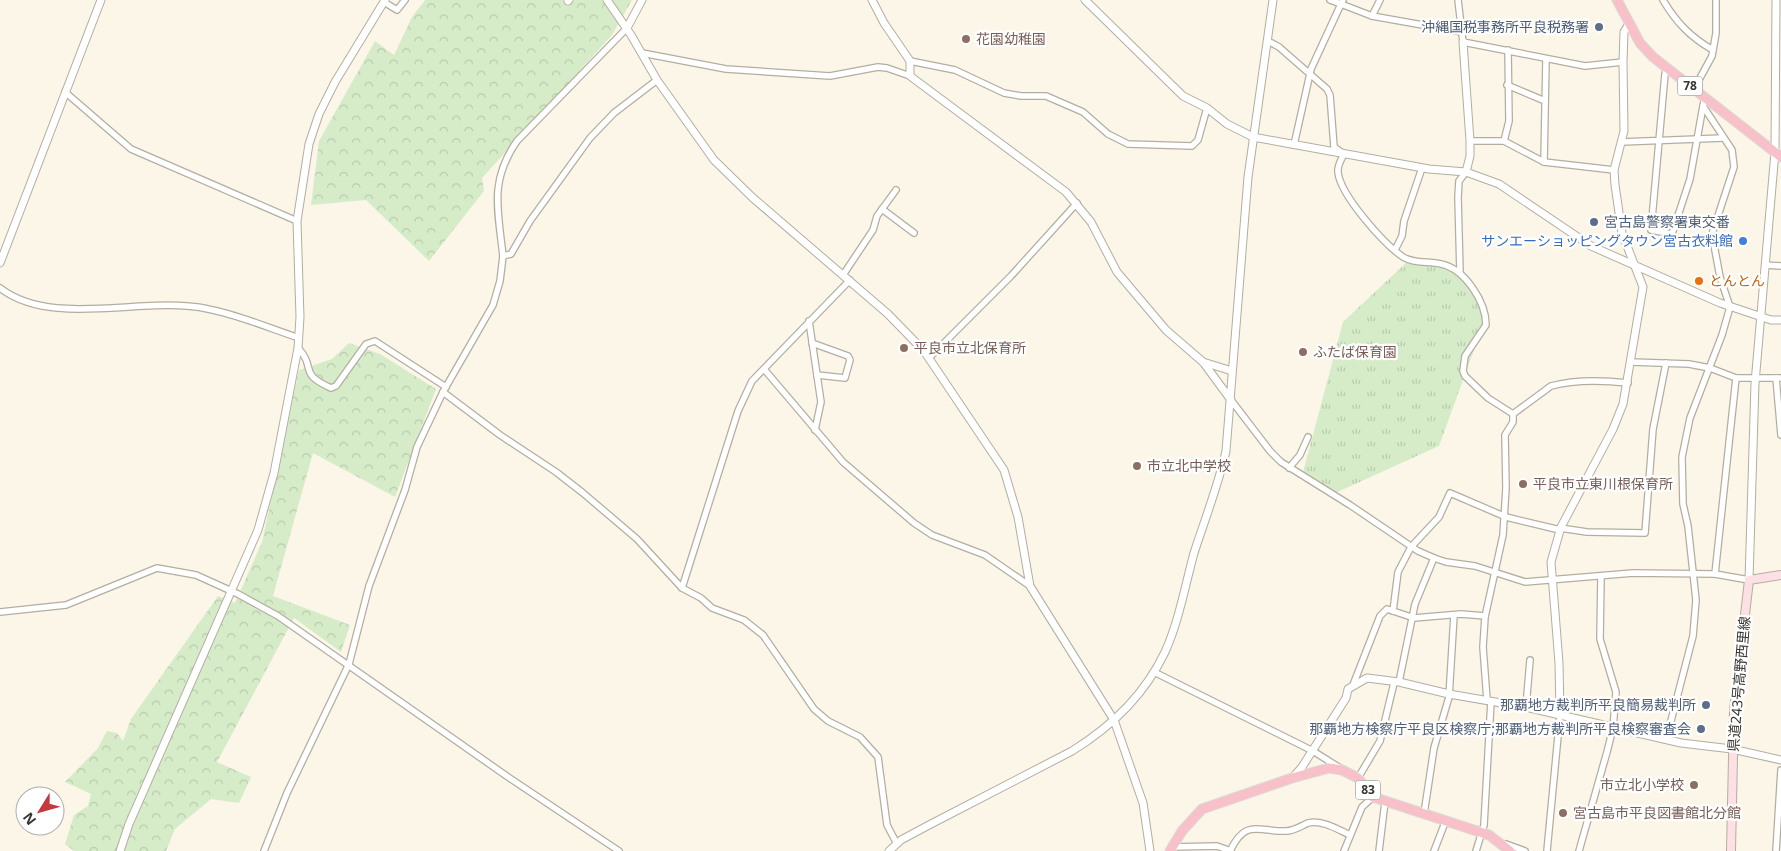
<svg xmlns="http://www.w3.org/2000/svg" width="1781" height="851" font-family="'Noto Sans','Noto Sans JP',sans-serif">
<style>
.forest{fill:url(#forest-crowns)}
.park{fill:url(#park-tufts)}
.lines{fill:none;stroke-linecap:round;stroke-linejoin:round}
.minor-casing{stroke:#b3aea0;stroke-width:8}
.tertiary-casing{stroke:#b3aea0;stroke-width:9}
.secondary-casing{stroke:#b3aea0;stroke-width:10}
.primary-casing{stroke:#dbdbda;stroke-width:11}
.minor{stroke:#fff;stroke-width:5.5}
.tertiary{stroke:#fff;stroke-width:7}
.secondary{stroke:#fce0e4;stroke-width:8}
.primary{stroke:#f8c0c8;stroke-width:9}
.service-dot{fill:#5c6f8a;stroke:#fff;stroke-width:2}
.education-dot{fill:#8d6e63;stroke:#fff;stroke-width:2}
.shop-dot{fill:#3f7fe0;stroke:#fff;stroke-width:2}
.food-dot{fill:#e8710a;stroke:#fff;stroke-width:2}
.labels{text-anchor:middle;stroke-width:4.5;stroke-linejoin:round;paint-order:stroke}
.shield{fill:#fff;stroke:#73726d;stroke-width:1}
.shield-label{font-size:12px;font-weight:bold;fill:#37352f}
.service-label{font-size:14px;fill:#4e5e75;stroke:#fff;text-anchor:end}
.education-label{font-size:14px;fill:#785e54;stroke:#fff;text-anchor:start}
.shop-label{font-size:14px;fill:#366cbe;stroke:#fff;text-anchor:end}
.food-label{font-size:14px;fill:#c56008;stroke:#fff;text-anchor:start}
.street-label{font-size:14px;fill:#37352f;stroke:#fff}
</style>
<defs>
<pattern id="forest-crowns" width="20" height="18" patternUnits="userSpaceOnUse" patternTransform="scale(1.25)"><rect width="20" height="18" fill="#d6ecc9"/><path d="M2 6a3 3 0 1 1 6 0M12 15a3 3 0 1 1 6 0" fill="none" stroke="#b8cbad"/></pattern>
<pattern id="park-tufts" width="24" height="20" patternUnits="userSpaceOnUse" patternTransform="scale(1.25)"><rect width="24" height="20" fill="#d6ecc9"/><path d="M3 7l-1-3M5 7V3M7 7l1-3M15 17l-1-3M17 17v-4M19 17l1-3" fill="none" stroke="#b8cbad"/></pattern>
</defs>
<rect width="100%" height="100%" fill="#fbf6e7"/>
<g class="forest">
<polygon points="425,0 632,0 612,35 482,178 484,191 429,261 366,200 311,205 319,141 375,41 394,55 412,17"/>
<polygon points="349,343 380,354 436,389 395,497 313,453 273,596 350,625 341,652 294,618 217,762 251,777 239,803 211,799 175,829 166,851 74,851 65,844 74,815 88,806 91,794 65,782 98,748 107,731 117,733 123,741 131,719 218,596 235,603 262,542 299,370 332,359"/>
</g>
<polygon class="park" points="1409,260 1460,273 1486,317 1439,446 1333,494 1302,476 1343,322"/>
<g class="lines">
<defs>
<g id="minor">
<polyline points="1343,0 1341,4 1372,16 1462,32"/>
<polyline points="1458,0 1463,42 1585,66 1623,62"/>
<path d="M1663,0C1676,22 1690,37 1713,50"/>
<polyline points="384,2 397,10 405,0"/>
<polyline points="1372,16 1380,0"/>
<path d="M1268,41L1279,47L1327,89L1330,95L1334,147L1344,154C1341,160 1337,166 1338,172C1340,195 1384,244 1403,257C1414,264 1429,261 1441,264C1465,269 1486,302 1486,325L1465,356L1463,371L1465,376L1488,398L1513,414"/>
<polyline points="642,53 726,69 830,76 878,67 887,68 910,76"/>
<polyline points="910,61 955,70 1004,93 1021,96 1046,96 1083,112 1108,134 1128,144 1192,146 1198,140 1207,108"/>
<polyline points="1667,68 1665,74 1651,230 1672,234 1690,179 1703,106"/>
<polyline points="1507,85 1545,101"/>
<polyline points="1694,89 1712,56 1716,33 1716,0"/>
<polyline points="65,92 131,149 297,221"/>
<polyline points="1470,141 1504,141 1544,162 1614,170"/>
<polyline points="1504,141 1509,121 1508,50"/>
<polyline points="1621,142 1723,138"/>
<polyline points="1294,145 1311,69 1341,4 1330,0"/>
<polyline points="1544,162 1546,59"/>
<polyline points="882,209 914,233"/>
<polyline points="1395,250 1402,236 1404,221 1422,168"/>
<path d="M503,256C498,210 489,181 517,141L627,28"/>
<polyline points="1765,265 1781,266"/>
<polyline points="1460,273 1458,197 1459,181 1466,172"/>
<polyline points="843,275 873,230 877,216 896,190"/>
<path d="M0,288C53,329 144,295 208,309C239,315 269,328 299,338"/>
<polyline points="809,321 821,402 815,430"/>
<polyline points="812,343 848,356 850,360 845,378 817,375"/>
<path d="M298,348C317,368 297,373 331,388L336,386L366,344L375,341L446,387"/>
<polyline points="930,357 1011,276 1077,203"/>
<polyline points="1631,362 1689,364 1710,368 1736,378 1781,378"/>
<polyline points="764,369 843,462 914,523 932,535 985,555 1030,586"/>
<polyline points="1776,378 1781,435"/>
<polyline points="443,392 500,435 556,472 583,493 637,539 682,588 701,598 712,608 744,620 763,635 814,709 828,721 860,737 878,757 887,825 897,844"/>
<polyline points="1231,400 1270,451 1281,462 1350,505 1418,551 1434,558 1446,562 1475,566 1525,582 1633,573 1715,574 1749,580"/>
<path d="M1513,414L1551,386C1576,379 1602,380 1628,383"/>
<polyline points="1289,468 1300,455 1308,437"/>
<polyline points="1560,528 1587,532 1645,533 1653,429 1666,363"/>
<polyline points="1715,574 1736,378"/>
<polyline points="682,588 738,411 752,381 850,280"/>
<polyline points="1393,611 1398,572 1411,547 1439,517 1450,493 1506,517 1560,530"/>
<polyline points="0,612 66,605 157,568 196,575 238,594 278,616 508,777 619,851"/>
<polyline points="1154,672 1313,751 1340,768"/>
<polyline points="1399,682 1415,604 1434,558"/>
<polyline points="1353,685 1380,616 1387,609 1414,618 1461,614 1485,616"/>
<polyline points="1487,700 1483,647 1485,617 1503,535 1506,488 1505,435 1513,422 1513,414"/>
<polyline points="1526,707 1530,660"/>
<polyline points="1666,740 1693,636 1696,600 1688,526 1683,504 1682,457 1690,418 1722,335 1730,307 1720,277 1712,234 1734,167 1732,150 1703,106 1705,97"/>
<polyline points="1358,778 1380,741 1394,683"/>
<polyline points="1424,814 1434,748 1449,697 1454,615"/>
<polyline points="1506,844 1525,851"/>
<polyline points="1172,847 1217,846 1231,851"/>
<polyline points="264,851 287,793 349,664 369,586 405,490 417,447 443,392 493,305 500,281 503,256 511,254 530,221 590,138 614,113 657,80"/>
<path d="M1230,851C1246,818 1258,832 1286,831C1294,831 1301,826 1308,823C1321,819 1339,830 1350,835"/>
<polyline points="1344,851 1362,807 1373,797"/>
<polyline points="1379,851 1385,802"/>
<polyline points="1434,851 1446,820"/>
<polyline points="1476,851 1484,825 1491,701"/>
<polyline points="1547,851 1560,715"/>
<polyline points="1579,851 1607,752 1613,728 1616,692 1600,639 1601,576"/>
<polyline points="1776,851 1781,770"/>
</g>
<g id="tertiary">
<polyline points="607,0 631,35 657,80 714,160 753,198 888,314 924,351 1004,470 1018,517 1030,586 1114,720 1143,803 1150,851"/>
<polyline points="872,0 884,23 910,61 910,76 1066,192 1091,222 1117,272 1166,330 1203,362 1231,400"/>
<polyline points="1085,0 1183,96 1207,108 1227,124 1253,137 1429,169 1466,172 1499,184 1591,246 1720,303 1771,320 1781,320"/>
<polyline points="568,1 569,0"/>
<polyline points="627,28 642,0"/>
<polyline points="1463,42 1470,141 1470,156 1466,172"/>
<polyline points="0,263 101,0"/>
<polyline points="1203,362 1232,371"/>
<polyline points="1749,580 1755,383 1775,152 1776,0"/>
<polyline points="1560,715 1559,663 1551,562 1561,527 1613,429 1623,404 1643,287 1622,233 1615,185 1614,170 1624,131 1623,62 1624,32 1629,24"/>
<polyline points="1293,777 1302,767 1346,698 1348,689 1367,678 1399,682 1449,694 1530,708 1681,743 1732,749 1781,760"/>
<polyline points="120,851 129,824 258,530 274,473 298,348 300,317 297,221 309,144 319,114 335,82 385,0"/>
<path d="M889,851L901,840L929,825L1072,751C1111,727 1145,694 1165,652C1179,621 1185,586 1194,553C1205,519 1218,486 1226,451L1248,177L1273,0"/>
</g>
<polyline id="secondary" points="1731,851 1734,710 1749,580 1781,575"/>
<g id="primary">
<polyline points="1617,0 1640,43 1653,57 1781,157"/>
<polyline points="1170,851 1182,831 1202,809 1292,778 1329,768 1342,770 1358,778 1373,797 1489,835 1510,851"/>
</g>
</defs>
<use href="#minor" class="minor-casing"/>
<use href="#tertiary" class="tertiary-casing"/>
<use href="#secondary" class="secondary-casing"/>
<use href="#primary" class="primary-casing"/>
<use href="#minor" class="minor"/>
<use href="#tertiary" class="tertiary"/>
<use href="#secondary" class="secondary"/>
<use href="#primary" class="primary"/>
</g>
<g class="service-dot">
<circle cx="1599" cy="27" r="5"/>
<circle cx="1594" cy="222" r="5"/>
<circle cx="1706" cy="705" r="5"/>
<circle cx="1701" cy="729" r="5"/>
</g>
<g class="education-dot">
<circle cx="966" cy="39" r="5"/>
<circle cx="904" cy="348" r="5"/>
<circle cx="1303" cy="352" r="5"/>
<circle cx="1137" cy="466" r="5"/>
<circle cx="1523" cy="484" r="5"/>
<circle cx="1694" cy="785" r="5"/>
<circle cx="1563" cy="813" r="5"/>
</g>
<circle class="shop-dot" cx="1743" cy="241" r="5"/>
<circle class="food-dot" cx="1699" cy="281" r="5"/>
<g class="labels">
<g class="shield">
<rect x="1677.5" y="76.5" width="25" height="19" rx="4"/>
<rect x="1355.5" y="780.5" width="25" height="19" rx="4"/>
</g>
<g class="shield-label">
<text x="1690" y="90">78</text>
<text x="1368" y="794">83</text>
</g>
<g class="service-label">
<text x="1589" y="32">沖縄国税事務所平良税務署</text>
<text x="1604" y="227" text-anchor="start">宮古島警察署東交番</text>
<text x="1696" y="710">那覇地方裁判所平良簡易裁判所</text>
<text x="1691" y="734">那覇地方検察庁平良区検察庁;那覇地方裁判所平良検察審査会</text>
</g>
<g class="education-label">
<text x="976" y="44">花園幼稚園</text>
<text x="914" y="353">平良市立北保育所</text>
<text x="1313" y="357">ふたば保育園</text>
<text x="1147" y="471">市立北中学校</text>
<text x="1533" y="489">平良市立東川根保育所</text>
<text x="1684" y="790" text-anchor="end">市立北小学校</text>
<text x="1573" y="818">宮古島市平良図書館北分館</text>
</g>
<g class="shop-label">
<text x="1733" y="246">サンエーショッピングタウン宮古衣料館</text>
</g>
<g class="food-label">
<text x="1709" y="286">とんとん</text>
</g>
<g class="street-label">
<text transform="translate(1739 684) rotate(-85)" y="5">県道243号高野西里線</text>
</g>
</g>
<g transform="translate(40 811) rotate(233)"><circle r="24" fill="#ffffff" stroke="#afaeac"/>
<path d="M0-4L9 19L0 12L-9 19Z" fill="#c6373e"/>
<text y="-8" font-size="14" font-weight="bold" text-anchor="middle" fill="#37352f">N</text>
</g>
</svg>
